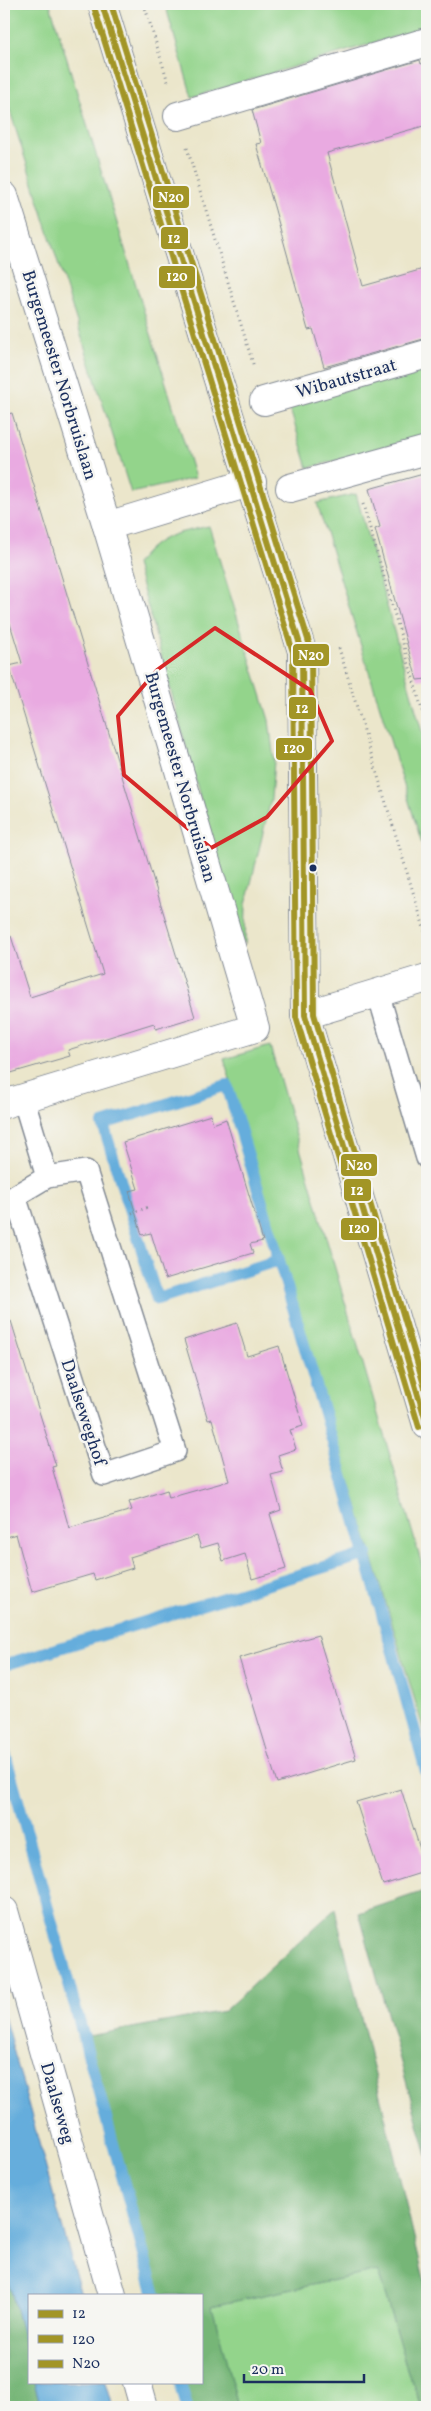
<svg xmlns="http://www.w3.org/2000/svg" width="431" height="2411" font-family="Vollkorn,serif">
<style>
.green{fill:#93d48b;stroke:#578274}
.forest{fill:#76b677;stroke:#48726a}
.water{fill:#65addc;stroke:#406e9d}
.lines{fill:none;stroke-linecap:round;stroke-linejoin:round}
.stream{stroke:#65addc;stroke-width:12}
.building{fill:#e9aae1}
.lane-casing{stroke:#838a94;stroke-width:24}
.street-casing{stroke:#838a94;stroke-width:30}
.secondary-casing{stroke:#838a94;stroke-width:30}
.path{stroke:#838a94;stroke-width:3;stroke-dasharray:1 4;stroke-linecap:butt}
.lane{stroke:#fff;stroke-width:21}
.street{stroke:#fff;stroke-width:28}
.secondary{stroke:#fff;stroke-width:28}
.bus-1-casing{stroke:#f6f6f2;stroke-width:10}
.bus-2-casing{stroke:#f6f6f2;stroke-width:10}
.bus-3-casing{stroke:#f6f6f2;stroke-width:10}
.bus-1{stroke:#a29526;stroke-width:6}
.bus-2{stroke:#a29526;stroke-width:6}
.bus-3{stroke:#a29526;stroke-width:6}
.marked{fill:none;stroke:#d62828;stroke-width:4;stroke-linejoin:round}
.bus-dot{fill:#1b2f5e;stroke:#f6f6f2;stroke-width:2}
.labels{text-anchor:middle;stroke-width:5;stroke-linejoin:round;paint-order:stroke}
.street-label{font-size:18px;fill:#1b2f5e;stroke:#f6f6f2}
.line-badge{stroke:#f6f6f2;stroke-width:2}
.badge-label{font-size:14px;text-anchor:middle;font-weight:bold;fill:#fff}
</style>
<rect width="100%" height="100%" fill="#f6f6f2"/>
<filter id="ink" filterUnits="userSpaceOnUse"><feTurbulence type="fractalNoise" baseFrequency=".02" numOctaves="2"/><feDisplacementMap in="SourceGraphic" scale="10" xChannelSelector="R" yChannelSelector="G"/><feConvolveMatrix kernelMatrix="1 2 1 2 8 2 1 2 1" color-interpolation-filters="sRGB"/></filter>
<filter id="wash" filterUnits="userSpaceOnUse"><feTurbulence type="fractalNoise" baseFrequency=".0096" numOctaves="4" result="noise"/><feDisplacementMap in="SourceGraphic" scale="20" xChannelSelector="R" yChannelSelector="G"/><feGaussianBlur stdDeviation="1.12" result="paint"/><feColorMatrix in="noise" values="0 0 0 0 0 0 0 0 0 0 0 0 0 0 0 0 0 1.4 0 .05"/><feComposite in="paint" operator="in"/></filter>
<g filter="url(#wash)">
<rect width="100%" height="100%" fill="#ebe6cb"/>
<g class="green">
<polygon points="4,4 50,4 195,478 131,493 4,92"/>
<polygon points="165,4 427,4 427,27 192,97"/>
<polygon points="427,367 427,436 308,468 289,406"/>
<polygon points="356,494 427,750 427,860 317,503"/>
<path d="M209,526L269,720L274,761L271,799L246,904L245,944L238,935L136,564C159,534 175,534 209,526Z"/>
<polygon points="270,1046 427,1582 427,1741 224,1059"/>
<polygon points="378,2271 408,2372 421,2404 424,2407 238,2407 211,2306"/>
</g>
<g class="forest">
<polygon points="427,1890 427,2156 359,1913"/>
<polygon points="335,1909 427,2291 427,2407 421,2404 408,2372 378,2271 212,2306 238,2407 187,2407 180,2382 201,2382 201,2295 156,2295 83,2037 224,2011"/>
<polygon points="4,2262 29,2360 29,2382 34,2382 41,2407 4,2407"/>
</g>
<g class="water">
<polygon points="4,2016 81,2295 29,2295 29,2360 4,2262"/>
<polygon points="34,2382 106,2382 113,2407 41,2407"/>
</g>
<g class="lines">
<g class="stream">
<path d="M279,1260L157,1299L103,1124L227,1085C295,1314 364,1544 427,1775"/>
<polyline points="4,1665 367,1554"/>
<polyline points="4,1750 155,2295"/>
<polyline points="180,2382 187,2407"/>
</g>
</g>
<g id="blocks">
<g class="building">
<polygon points="420,60 421,64 427,62 427,125 327,153 363,286 427,268 427,338 324,367 313,329 308,330 275,210 256,144 261,143 252,110"/>
<polygon points="12,413 195,1017 156,1029 154,1023 68,1050 70,1056 4,1075 4,937 11,936 30,997 103,974 9,666 22,663 4,604 4,415"/>
<polygon points="427,473 427,679 417,680 375,529 380,527 369,489"/>
<polygon points="211,1115 213,1124 226,1119 263,1241 250,1244 253,1253 165,1279 151,1233 142,1235 129,1191 138,1189 123,1142"/>
<polygon points="11,1321 56,1466 52,1467 69,1528 132,1510 129,1502 167,1490 169,1498 229,1481 212,1419 208,1420 184,1340 237,1323 247,1356 279,1346 303,1426 290,1430 296,1449 278,1455 283,1472 271,1475 281,1510 270,1514 286,1569 252,1579 245,1554 223,1561 218,1543 201,1548 197,1536 130,1557 133,1568 95,1580 93,1574 32,1592 16,1534 4,1538 4,1322"/>
<polygon points="318,1635 356,1759 277,1783 239,1658"/>
<polygon points="401,1789 427,1871 383,1885 356,1802"/>
</g>
</g>
</g>
<g filter="url(#ink)">
<use href="#blocks" fill-opacity="0" stroke="#838a94" stroke-width="1"/>
<g class="lines">
<defs>
<g id="lane">
<polyline points="378,993 427,1158"/>
<polyline points="23,1098 47,1177 86,1171 175,1451 104,1475 15,1196 47,1177"/>
</g>
<g id="street">
<polyline points="178,116 427,42"/>
<polyline points="4,196 107,526 255,1028 4,1104"/>
<polyline points="264,401 427,354"/>
<polyline points="290,488 427,450"/>
<polyline points="107,526 252,482"/>
<polyline points="305,1015 427,978"/>
<polyline points="4,1911 112,2295"/>
<polyline points="137,2382 144,2407"/>
</g>
<polyline id="secondary" points="102,4 302,651 305,1015 427,1425"/>
</defs>
<use href="#lane" class="lane-casing"/>
<use href="#street" class="street-casing"/>
<use href="#secondary" class="secondary-casing"/>
<g class="path">
<polyline points="144,4 168,82"/>
<polyline points="187,148 254,367"/>
<polyline points="363,504 427,727"/>
<polyline points="339,648 427,938"/>
<polyline points="132,1213 149,1207"/>
</g>
<use href="#lane" class="lane"/>
<use href="#street" class="street"/>
<use href="#secondary" class="secondary"/>
<defs>
<polyline id="bus-1" points="102,4 302,651 305,1015 427,1425"/>
<polyline id="bus-2" points="94,7 293,652 296,1017 419,1427"/>
<polyline id="bus-3" points="111,4 311,649 314,1014 427,1395"/>
</defs>
<use href="#bus-1" class="bus-1-casing"/>
<use href="#bus-2" class="bus-2-casing"/>
<use href="#bus-3" class="bus-3-casing"/>
<use href="#bus-1" class="bus-1"/>
<use href="#bus-2" class="bus-2"/>
<use href="#bus-3" class="bus-3"/>
</g>
</g>
<path class="marked" d="M215,628L310,690L332,741L267,817L211,848L124,775L118,716L157,670Z"/>
<circle class="bus-dot" cx="313" cy="868" r="4.5"/>
<g class="labels">
<g class="street-label">
<text transform="translate(60 375) rotate(73)" y="6">Burgemeester Norbruislaan</text>
<text transform="translate(346 378) rotate(-16)" y="6">Wibautstraat</text>
<text transform="translate(181 777) rotate(74)" y="6">Burgemeester Norbruislaan</text>
<text transform="translate(84 1412) rotate(72)" y="6">Daalseweghof</text>
<text transform="translate(58 2103) rotate(74)" y="6">Daalseweg</text>
</g>
</g>
<g class="line-badge">
<rect x="152" y="185" width="38" height="24" rx="5" fill="#a29526"/>
<rect x="160" y="226" width="29" height="24" rx="5" fill="#a29526"/>
<rect x="158" y="265" width="38" height="24" rx="5" fill="#a29526"/>
<rect x="292" y="643" width="38" height="24" rx="5" fill="#a29526"/>
<rect x="288" y="696" width="29" height="24" rx="5" fill="#a29526"/>
<rect x="275" y="737" width="38" height="24" rx="5" fill="#a29526"/>
<rect x="340" y="1153" width="38" height="24" rx="5" fill="#a29526"/>
<rect x="343" y="1178" width="29" height="24" rx="5" fill="#a29526"/>
<rect x="340" y="1217" width="38" height="24" rx="5" fill="#a29526"/>
</g>
<g class="badge-label">
<text x="171" y="202">N20</text>
<text x="174" y="243">12</text>
<text x="177" y="281">120</text>
<text x="311" y="660">N20</text>
<text x="302" y="713">12</text>
<text x="294" y="753">120</text>
<text x="359" y="1170">N20</text>
<text x="357" y="1195">12</text>
<text x="359" y="1233">120</text>
</g>
<rect width="431" height="2411" fill="none" stroke="#f6f6f2" stroke-width="20"/>
<rect x="28" y="2294" width="175" height="90" fill="#f6f6f2" stroke="#9ea6b7"/>
<rect x="38" y="2310" width="25" height="8" fill="#a29526" stroke="#9ea6b7"/>
<text x="72" y="2318" font-size="15" fill="#1b2f5e">12</text>
<rect x="38" y="2335" width="25" height="8" fill="#a29526" stroke="#9ea6b7"/>
<text x="72" y="2344" font-size="15" fill="#1b2f5e">120</text>
<rect x="38" y="2360" width="25" height="8" fill="#a29526" stroke="#9ea6b7"/>
<text x="72" y="2368" font-size="15" fill="#1b2f5e">N20</text>
<path d="M244 2374v8h120v-8" fill="none" stroke="#1b2f5e" stroke-width="2.5"/>
<text x="251" y="2374" font-size="15" fill="#1b2f5e" stroke="#f6f6f2" stroke-width="4" paint-order="stroke">20 m</text>
</svg>
